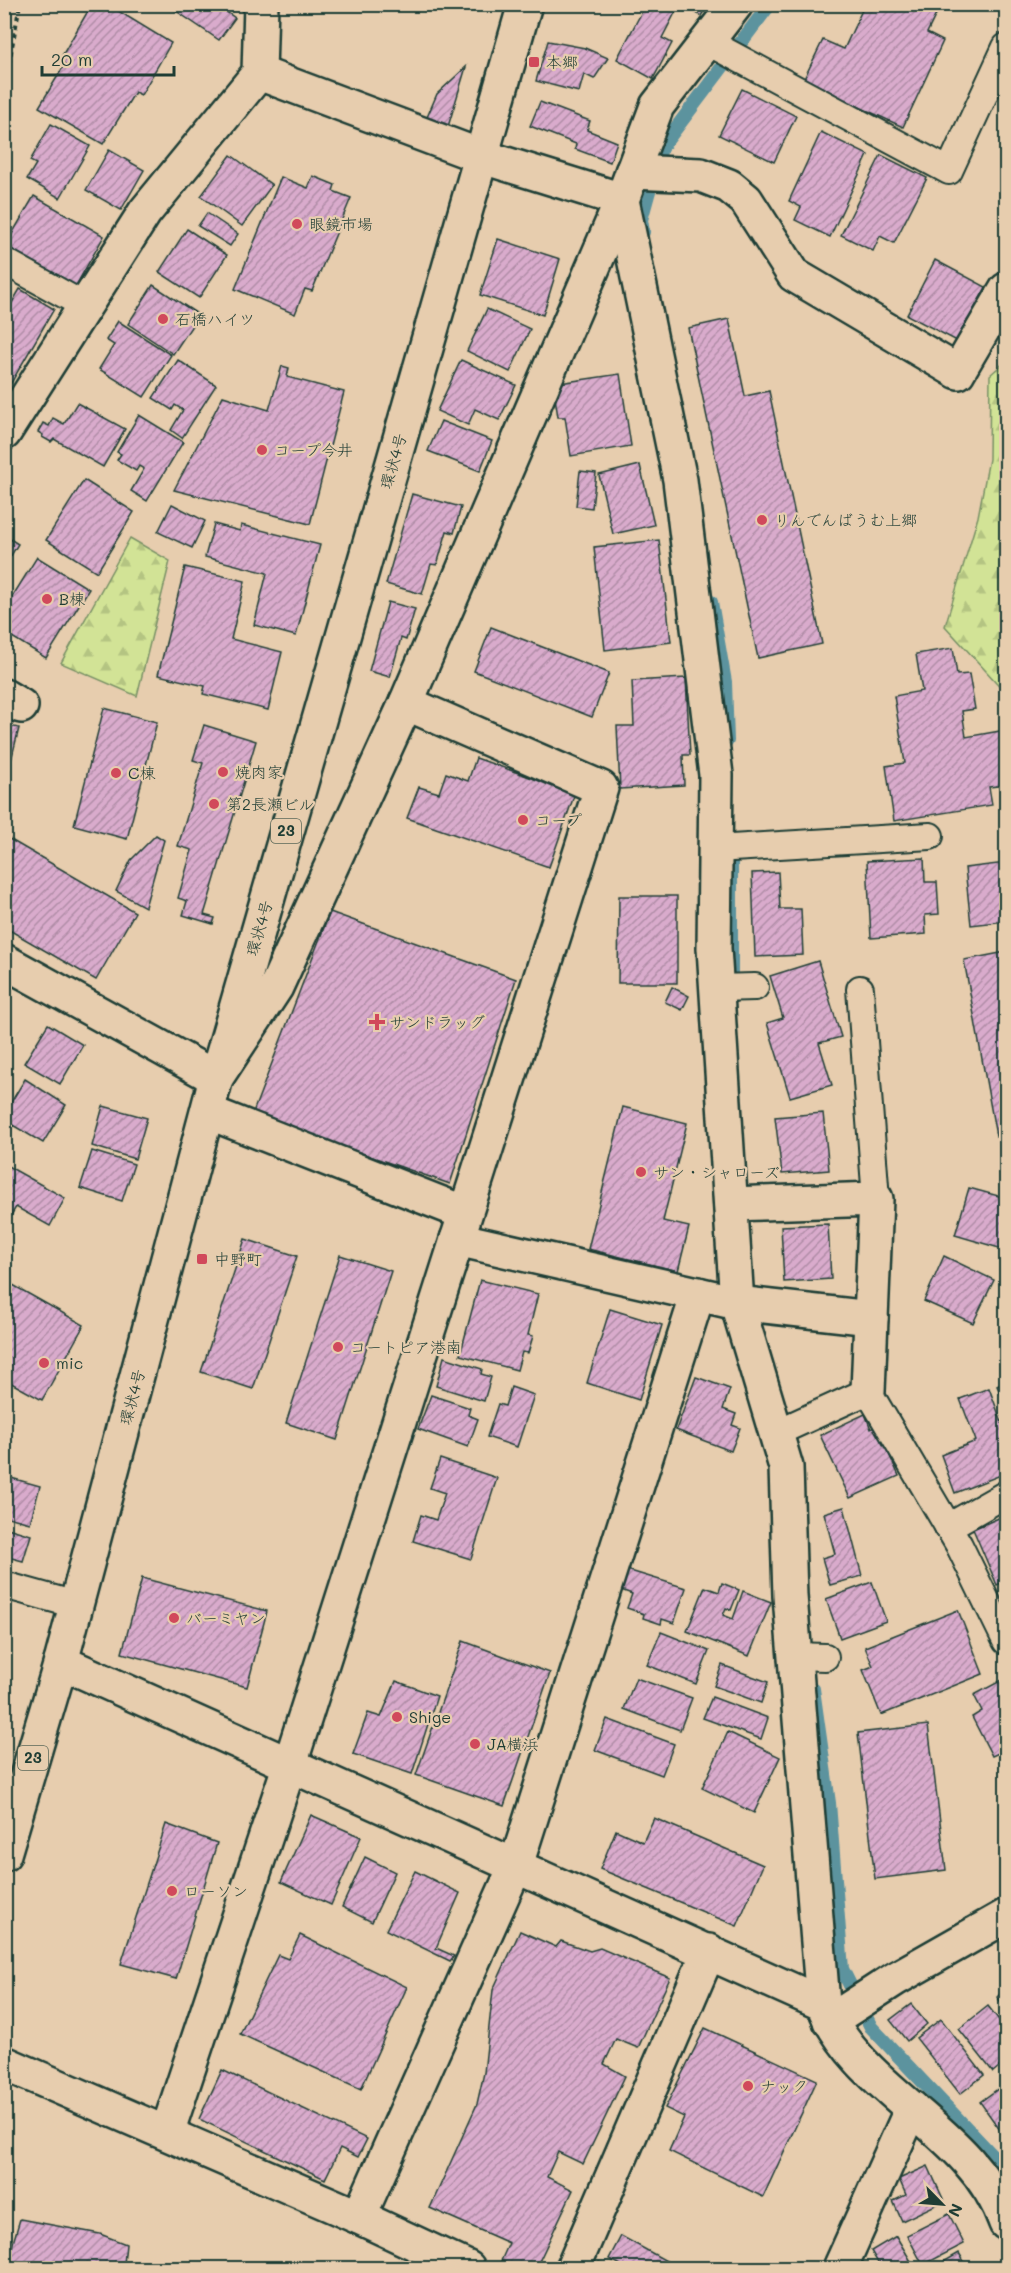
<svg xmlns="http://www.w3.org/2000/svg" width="1011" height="2273" font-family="Mali,'Klee One',sans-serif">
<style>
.forest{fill:url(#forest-firs);stroke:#789065;stroke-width:1.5}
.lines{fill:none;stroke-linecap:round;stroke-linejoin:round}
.stream{stroke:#5c939e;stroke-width:14}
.building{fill:url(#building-hatch);stroke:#1f3d34;stroke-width:1.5}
.lane-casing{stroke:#1f3d34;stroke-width:30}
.street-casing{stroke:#1f3d34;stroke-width:38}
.secondary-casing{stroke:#1f3d34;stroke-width:38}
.primary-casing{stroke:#1f3d34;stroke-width:38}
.path{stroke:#1f3d34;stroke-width:4;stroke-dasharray:4.5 4.5;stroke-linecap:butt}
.lane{stroke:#e7cdae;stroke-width:26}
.street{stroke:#e7cdae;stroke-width:33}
.secondary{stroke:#e7cdae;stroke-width:33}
.primary{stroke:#e7cdae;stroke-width:33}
.poi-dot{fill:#d1495b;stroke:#e7cdae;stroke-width:2}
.labels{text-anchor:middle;stroke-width:4.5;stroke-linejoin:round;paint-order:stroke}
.shield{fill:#e7cdae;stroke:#5b6859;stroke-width:1.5}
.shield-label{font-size:15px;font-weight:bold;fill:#1f3d34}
.poi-label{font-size:16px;fill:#1f3d34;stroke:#e7cdae;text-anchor:start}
.street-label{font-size:16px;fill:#1f3d34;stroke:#e7cdae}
</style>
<defs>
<pattern id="forest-firs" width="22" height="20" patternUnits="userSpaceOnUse" patternTransform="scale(1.5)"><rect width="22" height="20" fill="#d2e396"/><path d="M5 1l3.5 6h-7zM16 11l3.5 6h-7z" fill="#b4c482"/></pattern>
<pattern id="building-hatch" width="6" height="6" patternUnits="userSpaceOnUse" patternTransform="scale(1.5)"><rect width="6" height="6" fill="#d9abcc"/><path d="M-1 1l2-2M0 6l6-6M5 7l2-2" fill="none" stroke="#af8ca6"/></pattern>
</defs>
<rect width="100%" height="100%" fill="#e7cdae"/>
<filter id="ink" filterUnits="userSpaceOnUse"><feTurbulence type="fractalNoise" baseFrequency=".0167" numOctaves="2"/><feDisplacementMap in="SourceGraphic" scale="12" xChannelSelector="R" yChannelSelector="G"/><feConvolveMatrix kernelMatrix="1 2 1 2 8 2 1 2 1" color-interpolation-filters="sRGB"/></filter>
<g filter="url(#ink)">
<g class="forest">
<polygon points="1006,361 1006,693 945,626 978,517 989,459 990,375"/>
<polygon points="130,538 170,561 137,696 61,663"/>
</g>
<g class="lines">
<g class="stream">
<polyline points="643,232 641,220 661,148 770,4"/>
<polyline points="711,602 725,682 727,741"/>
<polyline points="731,972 731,844"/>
<polyline points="813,1689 829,1803 842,1969 871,2027 1006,2170"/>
</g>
</g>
<g class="building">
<polygon points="92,4 107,4 171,43 141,95 135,92 103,144 39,107 65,64 59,61"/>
<polygon points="166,4 215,4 235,18 219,40"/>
<polygon points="646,4 665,4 676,11 662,38 672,43 653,79 617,59"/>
<polygon points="682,4 708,4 701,16"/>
<polygon points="850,4 941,4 927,33 943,41 903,127 803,81 823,40 844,49 862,10"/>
<polygon points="548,41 585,48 608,58 594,79 584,74 579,92 536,81"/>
<polygon points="466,67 447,130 425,122 437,94"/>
<polygon points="742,89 796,116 774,162 719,135"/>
<polygon points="540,102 590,121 587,130 617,142 610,162 575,149 576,144 530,126"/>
<polygon points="51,124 90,146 60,198 27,179 36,164 30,161"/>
<polygon points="821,132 868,155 830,237 795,220 801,207 789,201"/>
<polygon points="109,150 144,170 121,210 86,190"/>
<polygon points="231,155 272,185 242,226 201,196"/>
<polygon points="881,155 927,178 894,243 880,236 873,251 841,235"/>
<polygon points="313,176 335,185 333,191 351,198 312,291 305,289 295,314 235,289 281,177 308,188"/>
<polygon points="34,196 104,236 75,287 5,246"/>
<polygon points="207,213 238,234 230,246 198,226"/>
<polygon points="187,229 227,255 199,298 159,272"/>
<polygon points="498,239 560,259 543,315 480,295"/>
<polygon points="935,260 986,287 957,341 907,315"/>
<polygon points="153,285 199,315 173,354 128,324"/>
<polygon points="20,289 54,309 7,390 4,388 4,316"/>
<polygon points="487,309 530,329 510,372 467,351"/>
<polygon points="729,319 745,396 769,391 822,644 758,658 688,328"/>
<polygon points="118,321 171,355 144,397 99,369 114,345 106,340"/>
<polygon points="178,360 216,385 182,438 171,430 183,410 175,405 172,410 153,398"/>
<polygon points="461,360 516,385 499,420 475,409 468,425 437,411"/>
<polygon points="282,366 289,368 287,377 344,392 310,524 174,490 223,396 269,410"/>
<polygon points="620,374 631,446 571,456 565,417 558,417 553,384"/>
<polygon points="77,403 125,429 103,467 54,439 51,442 42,437 43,435 38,432 43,423 49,426 53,418 64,424"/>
<polygon points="139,415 183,442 147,501 131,491 144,469 139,466 136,471 117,460 121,454 117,452"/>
<polygon points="441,421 492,441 480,471 428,451"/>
<polygon points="640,465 654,525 613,534 599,475"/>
<polygon points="580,471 596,473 592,508 576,506"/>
<polygon points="84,480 134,512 97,572 46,540"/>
<polygon points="412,494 461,507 454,533 447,531 437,565 431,564 422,594 386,584"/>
<polygon points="172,504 205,521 192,548 158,532"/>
<polygon points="214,524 240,531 241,525 320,545 296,636 254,625 267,573 205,557"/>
<polygon points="4,535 18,544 4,567"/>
<polygon points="659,540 671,642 605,650 594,547"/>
<polygon points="37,557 89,589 46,658 4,632 4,610"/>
<polygon points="185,567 245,581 231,639 282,652 268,710 203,694 205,686 158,675"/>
<polygon points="388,602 415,609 406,640 401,638 390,677 369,671"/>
<polygon points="491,627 609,673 592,717 474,671"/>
<polygon points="953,648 957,675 969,674 975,709 962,711 966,737 1006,730 1006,785 989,787 992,805 894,821 886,766 905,763 894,696 922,691 916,654"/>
<polygon points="686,678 690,755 683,755 684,785 620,789 617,726 634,726 632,681"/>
<polygon points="104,708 157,722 127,839 74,825"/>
<polygon points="4,725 19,728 4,789"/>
<polygon points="204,725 256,741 204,915 215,918 213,924 183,915 187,901 178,898 192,850 178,846 203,763 193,760"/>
<polygon points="476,758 575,793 549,867 407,818 419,787 439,793 446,773 468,781"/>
<polygon points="156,835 164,840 145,907 116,891 131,860"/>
<polygon points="4,836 135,912 96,980 4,927"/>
<polygon points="924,858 925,882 937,882 939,914 925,915 926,934 871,938 867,861"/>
<polygon points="1006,863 1006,921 971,925 965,868"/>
<polygon points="778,872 780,909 801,909 803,955 755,957 752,873"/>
<polygon points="619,896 677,896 677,983 618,983"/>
<polygon points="330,912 516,979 450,1184 252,1115"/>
<polygon points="1006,952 1006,1134 996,1136 964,960"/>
<polygon points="818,961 841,1037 819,1043 832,1085 790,1097 767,1023 783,1018 770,976"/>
<polygon points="672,987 689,996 682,1010 665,1002"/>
<polygon points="48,1024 83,1045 60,1084 24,1063"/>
<polygon points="4,1031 12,1035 4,1048"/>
<polygon points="25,1079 66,1105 43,1143 4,1120 4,1114"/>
<polygon points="103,1106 147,1118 135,1159 92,1146"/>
<polygon points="623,1107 687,1123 663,1221 689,1227 678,1271 588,1249"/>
<polygon points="823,1113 829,1170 782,1174 775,1117"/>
<polygon points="92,1151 134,1164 122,1201 80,1188"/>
<polygon points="4,1164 65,1198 50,1226 16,1207 4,1227"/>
<polygon points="969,1188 1006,1198 1006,1250 955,1235"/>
<polygon points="828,1224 831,1279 784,1282 781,1226"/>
<polygon points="245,1239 297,1256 253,1389 201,1372"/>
<polygon points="340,1255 391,1271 337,1440 286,1423"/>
<polygon points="944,1256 994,1280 973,1323 924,1301"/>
<polygon points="4,1280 84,1325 42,1400 4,1379 4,1305 9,1297 4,1294"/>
<polygon points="480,1280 538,1294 528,1335 533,1336 528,1353 522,1352 517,1370 460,1355"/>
<polygon points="610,1309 662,1325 639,1400 587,1383"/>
<polygon points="444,1357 482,1369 481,1374 491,1377 484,1401 436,1386"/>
<polygon points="696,1377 730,1389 723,1409 736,1414 732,1425 740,1428 731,1451 676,1430"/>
<polygon points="1006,1382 1006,1406 997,1386"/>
<polygon points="511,1387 534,1395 517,1447 487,1437 498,1404 505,1406"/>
<polygon points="989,1388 1006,1434 1006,1473 955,1493 941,1455 976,1441 960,1399"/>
<polygon points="431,1395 470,1408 468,1415 478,1419 468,1447 418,1429"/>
<polygon points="865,1414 871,1429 876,1426 899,1476 850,1498 820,1435"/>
<polygon points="440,1459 497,1478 471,1559 413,1541 421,1515 436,1520 445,1493 430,1488"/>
<polygon points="4,1476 40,1486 30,1523 4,1516"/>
<polygon points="844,1507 862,1576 830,1585 822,1558 835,1554 824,1513"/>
<polygon points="1006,1515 1006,1581 997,1585 973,1529"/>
<polygon points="4,1527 31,1535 23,1561 4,1556"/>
<polygon points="627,1570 686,1588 674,1623 662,1619 661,1624 643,1618 644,1614 627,1608 632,1594 621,1590"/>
<polygon points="142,1578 267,1611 247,1687 122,1653"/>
<polygon points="872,1582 886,1621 840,1638 826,1599"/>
<polygon points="722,1583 739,1590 731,1610 726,1608 723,1615 733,1619 743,1591 771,1602 749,1656 687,1631 705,1587 719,1592"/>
<polygon points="958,1610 983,1674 881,1715 863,1670 873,1666 865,1647"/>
<polygon points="661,1632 709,1651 696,1684 647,1665"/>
<polygon points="463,1641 550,1673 504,1806 416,1775"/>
<polygon points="722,1665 768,1682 761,1703 714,1686"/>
<polygon points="636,1678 692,1698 680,1730 624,1709"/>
<polygon points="1006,1678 1006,1759 1003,1751 992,1756 972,1717 982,1711 974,1695"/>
<polygon points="396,1681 437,1696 412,1774 353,1754 368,1713 381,1717"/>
<polygon points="712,1697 768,1718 761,1739 703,1718"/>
<polygon points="607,1719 674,1744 662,1775 595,1750"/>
<polygon points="928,1725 946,1870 875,1879 858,1733"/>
<polygon points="728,1732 780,1757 754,1813 702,1788"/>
<polygon points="311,1815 361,1837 331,1905 281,1882"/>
<polygon points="654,1818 763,1865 737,1926 600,1869 616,1830 643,1842"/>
<polygon points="166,1824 217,1843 176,1979 121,1964"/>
<polygon points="365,1857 395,1872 372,1922 342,1907"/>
<polygon points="415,1871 460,1893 436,1948 454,1956 450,1961 386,1930"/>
<polygon points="520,1931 556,1947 561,1941 590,1951 600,1948 670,1978 638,2048 616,2039 604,2064 625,2076 583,2164 558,2152 547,2177 573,2190 536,2268 521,2268 501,2261 509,2243 430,2208 477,2104 484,2073 493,1990"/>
<polygon points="300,1935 407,1987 361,2089 240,2034 278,1955 288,1959"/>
<polygon points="1006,1988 1006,2009 997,1997"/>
<polygon points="911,2004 927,2024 907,2041 890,2020"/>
<polygon points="988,2006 1006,2029 1006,2061 993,2072 959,2029"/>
<polygon points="941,2019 984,2075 960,2094 916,2038"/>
<polygon points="705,2028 817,2080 763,2197 669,2151 684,2117 665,2108"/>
<polygon points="222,2070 367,2139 358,2157 340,2148 325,2179 199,2119"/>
<polygon points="1006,2083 1006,2136 1005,2137 980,2102"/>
<polygon points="928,2166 944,2201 902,2221 893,2201 906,2195 899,2179"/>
<polygon points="949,2214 964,2244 923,2265 907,2235"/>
<polygon points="20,2219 100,2234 126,2244 124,2264 148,2268 4,2268 4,2251 10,2253"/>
<polygon points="621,2236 670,2263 667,2268 627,2268 609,2259"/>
<polygon points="896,2236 915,2268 881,2268 871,2251"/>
<polygon points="959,2253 968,2268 933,2268"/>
<polygon points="599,2262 613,2268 596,2268"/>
</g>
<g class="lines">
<defs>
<g id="lane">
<polyline points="706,41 949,171 1006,47"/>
<polyline points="4,261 85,306"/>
<polyline points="715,849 930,836"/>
<polyline points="716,988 755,987"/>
<polyline points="860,989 876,1199"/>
<polyline points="776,1433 868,1391 959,1545 1006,1641"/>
<polyline points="948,1527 1006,1494"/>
<polyline points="4,1585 76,1605"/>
<polyline points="795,1656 825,1657"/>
</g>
<g id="street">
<polyline points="259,73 480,156 622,200"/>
<polyline points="632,172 701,175 729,186 746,200 794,275 958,372 1006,290"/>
<polyline points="622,200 680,480 716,775 714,948 737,1303 786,1467 790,1596 823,2004"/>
<polyline points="4,433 145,212 259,73 261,4"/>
<polyline points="4,696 21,706"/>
<polyline points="4,961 216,1078 276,987 406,703 622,200 657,106 736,4"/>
<polyline points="208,1112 465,1213"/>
<polyline points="731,1204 876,1199 868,1391"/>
<polyline points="457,1239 737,1303 871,1318"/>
<polyline points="830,2021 895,1979 1006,1916"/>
<polyline points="4,2063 359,2217 468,2268"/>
<polyline points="167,2133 290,1764 601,788 406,703"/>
<polyline points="359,2217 516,1865 698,1294"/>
<polyline points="573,2268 709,1951"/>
<polyline points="840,2268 912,2108"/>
</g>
<path id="secondary" d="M61,1662L823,2004C859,2094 973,2128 1006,2223"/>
<polyline id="primary" points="4,1854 61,1662 216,1078 525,4"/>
</defs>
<use href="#lane" class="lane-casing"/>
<use href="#street" class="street-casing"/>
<use href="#secondary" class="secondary-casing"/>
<use href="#primary" class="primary-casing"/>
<polyline class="path" points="4,90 20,4"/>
<use href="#lane" class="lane"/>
<use href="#street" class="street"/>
<use href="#secondary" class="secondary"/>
<use href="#primary" class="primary"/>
</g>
</g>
<g class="poi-dot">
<rect x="528" y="56" width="12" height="12" rx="3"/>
<circle cx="297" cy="224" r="6"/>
<circle cx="163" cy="319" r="6"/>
<circle cx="262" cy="450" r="6"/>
<circle cx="762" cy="520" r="6"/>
<circle cx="47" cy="599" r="6"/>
<circle cx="223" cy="772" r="6"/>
<circle cx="116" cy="773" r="6"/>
<circle cx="214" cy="804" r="6"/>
<circle cx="523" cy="820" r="6"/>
<path d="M374 1013h6v6h6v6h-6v6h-6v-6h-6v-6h6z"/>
<circle cx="641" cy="1172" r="6"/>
<rect x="196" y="1253" width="12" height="12" rx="3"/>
<circle cx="338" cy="1347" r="6"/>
<circle cx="44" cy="1363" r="6"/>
<circle cx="174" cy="1618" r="6"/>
<circle cx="397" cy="1717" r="6"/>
<circle cx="475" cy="1744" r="6"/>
<circle cx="172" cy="1891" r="6"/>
<circle cx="748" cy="2086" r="6"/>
</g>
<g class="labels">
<g class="shield">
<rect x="271" y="819" width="30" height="24" rx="4.5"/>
<rect x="18" y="1746" width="30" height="24" rx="4.5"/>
</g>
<g class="shield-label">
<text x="286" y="836">23</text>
<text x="33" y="1763">23</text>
</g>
<g class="poi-label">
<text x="546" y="68">本郷</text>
<text x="309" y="230">眼鏡市場</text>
<text x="175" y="325">石橋ハイツ</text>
<text x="274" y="456">コープ今井</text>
<text x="774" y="526">りんでんばうむ上郷</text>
<text x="59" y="605">B棟</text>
<text x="235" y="778">焼肉家</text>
<text x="128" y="779">C棟</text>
<text x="226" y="810">第2長瀬ビル</text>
<text x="535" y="826">コープ</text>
<text x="389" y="1028">サンドラッグ</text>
<text x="653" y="1178">サン・シャローズ</text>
<text x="214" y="1265">中野町</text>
<text x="350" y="1353">コートピア港南</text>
<text x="56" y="1369">mic</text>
<text x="186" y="1624">バーミヤン</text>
<text x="409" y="1723">Shige</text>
<text x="487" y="1750">JA横浜</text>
<text x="184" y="1897">ローソン</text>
<text x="760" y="2092">ナック</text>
</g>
<g class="street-label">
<text transform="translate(393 461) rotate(-74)" y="6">環状4号</text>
<text transform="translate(259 928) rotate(-74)" y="6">環状4号</text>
<text transform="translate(132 1397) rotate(-75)" y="6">環状4号</text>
</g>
</g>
<rect width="1011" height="2273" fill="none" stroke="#e7cdae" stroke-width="24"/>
<rect x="12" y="12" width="987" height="2249" fill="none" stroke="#1f3d34" stroke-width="2" filter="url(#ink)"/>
<g transform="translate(942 2204) rotate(115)" stroke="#e7cdae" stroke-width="4.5" paint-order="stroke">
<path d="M0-4.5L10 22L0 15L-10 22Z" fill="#1f3d34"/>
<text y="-9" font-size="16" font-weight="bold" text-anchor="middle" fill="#1f3d34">N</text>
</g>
<path d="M42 66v9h132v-9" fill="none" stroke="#1f3d34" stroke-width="3"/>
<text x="51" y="66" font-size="18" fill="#1f3d34" stroke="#e7cdae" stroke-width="4.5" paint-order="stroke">20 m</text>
</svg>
